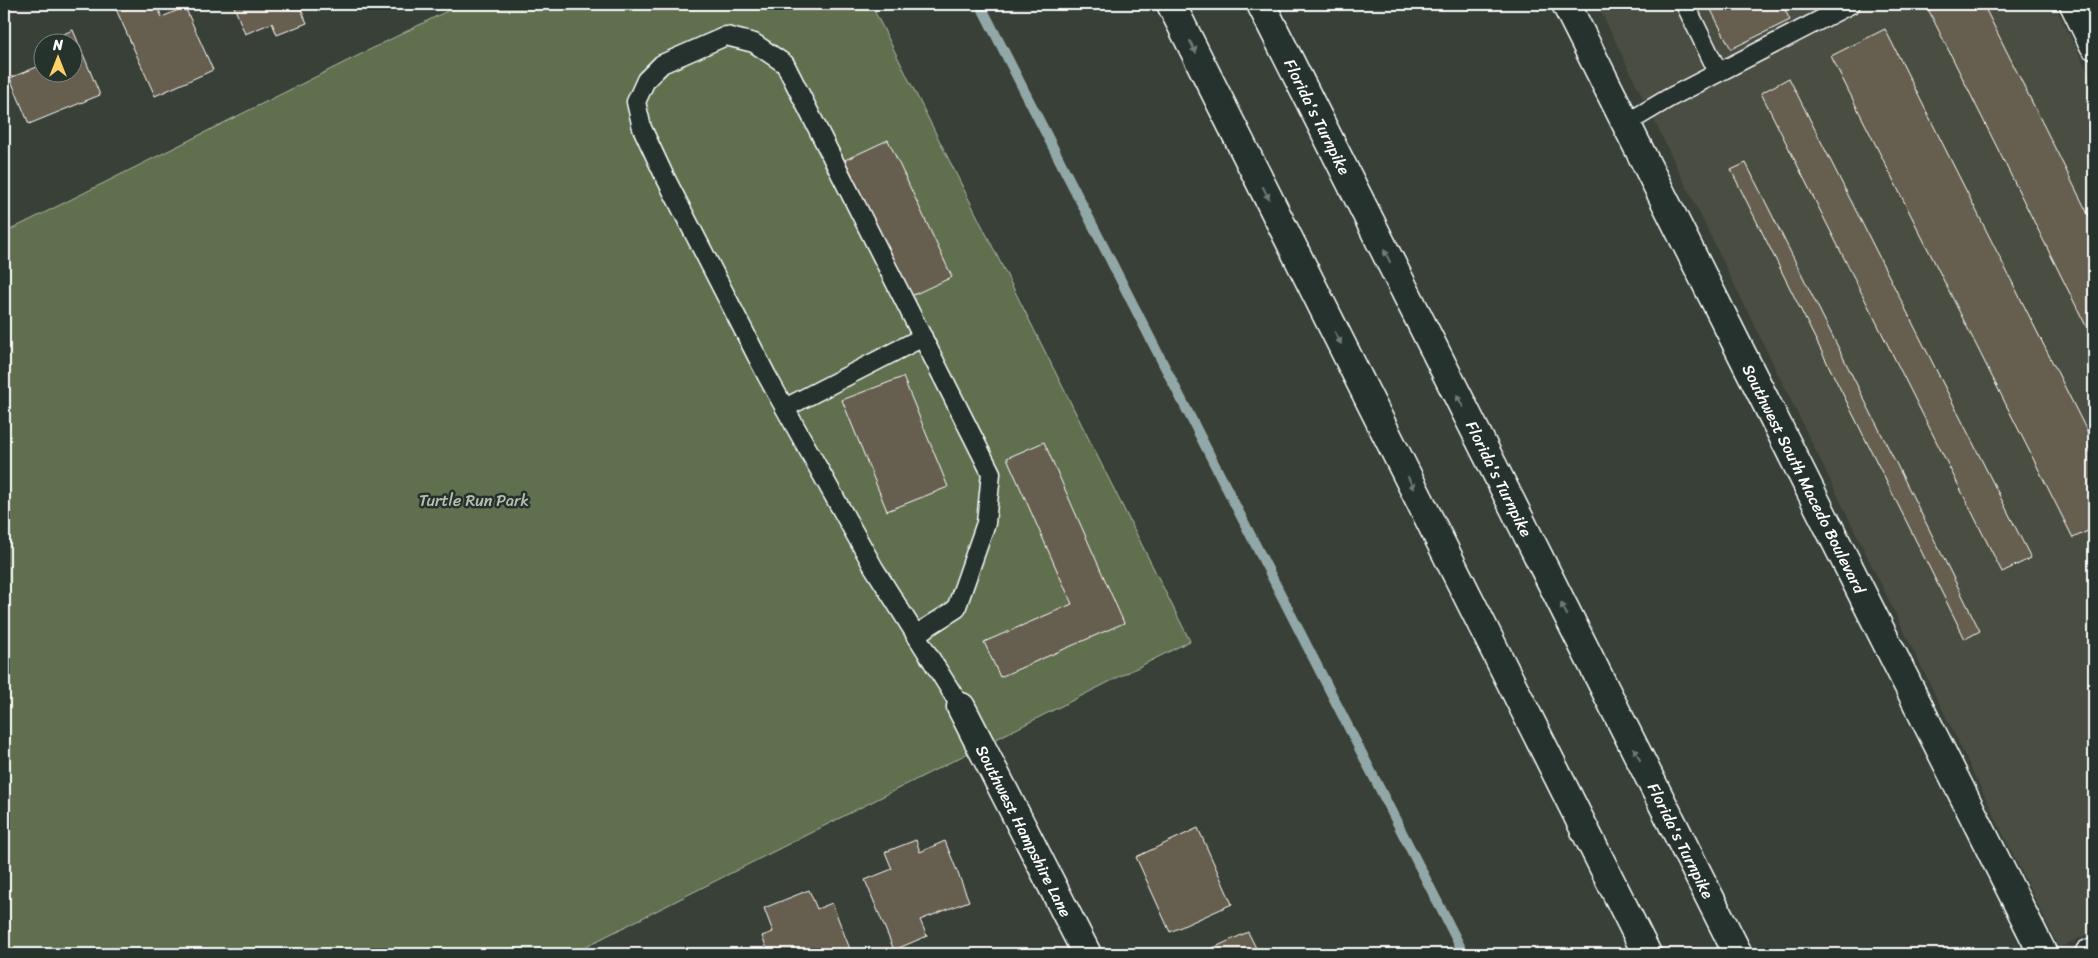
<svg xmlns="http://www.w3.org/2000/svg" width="2098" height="958" font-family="Sriracha,sans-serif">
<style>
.built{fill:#4a4d42}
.green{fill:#616f50;stroke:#b0b7a8}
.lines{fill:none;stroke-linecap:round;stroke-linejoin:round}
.stream{stroke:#92a8a8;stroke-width:10}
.building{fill:#665f4f;stroke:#fff}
.lane-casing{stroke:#fff;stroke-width:21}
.street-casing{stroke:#fff;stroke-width:31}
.highway-casing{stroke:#fff;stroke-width:31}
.lane{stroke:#26332d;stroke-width:18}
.street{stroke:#26332d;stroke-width:28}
.highway{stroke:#26332d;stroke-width:28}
.oneway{fill:#727a76}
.labels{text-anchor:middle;stroke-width:5;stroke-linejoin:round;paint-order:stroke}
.street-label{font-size:16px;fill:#fff;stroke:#26332d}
.park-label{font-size:16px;fill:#b8beb0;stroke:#26332d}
</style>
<rect width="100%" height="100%" fill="#394037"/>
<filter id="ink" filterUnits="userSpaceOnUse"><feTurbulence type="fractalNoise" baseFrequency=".02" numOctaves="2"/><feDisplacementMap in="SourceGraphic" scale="10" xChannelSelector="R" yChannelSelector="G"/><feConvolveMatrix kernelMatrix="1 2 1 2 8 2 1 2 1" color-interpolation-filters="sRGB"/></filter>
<g filter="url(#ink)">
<polygon class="built" points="1597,4 2054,4 2094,84 2094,931 2059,948"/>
<polygon class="green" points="461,4 871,4 1190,641 571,954 4,954 4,233"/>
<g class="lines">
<polyline class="stream" points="980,4 1464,954"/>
</g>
<g class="building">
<polygon points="121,4 156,4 162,17 185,7 213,70 155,96 115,7"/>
<polygon points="233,4 303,4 299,5 307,23 277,35 272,23 245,34"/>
<polygon points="1708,4 1782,4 1790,20 1731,49"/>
<polygon points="1933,4 1983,4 2094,226 2094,342 1927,7"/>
<polygon points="1885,29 2094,445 2094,528 2073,538 1831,56"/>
<polygon points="73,30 100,95 29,124 10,78 42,65 42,72 72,72 72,42 42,42 42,53 39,44"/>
<polygon points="1789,78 2031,558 2002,572 1761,93"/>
<polygon points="888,140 952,277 909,297 845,160"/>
<polygon points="1746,163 1980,631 1965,639 1731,170"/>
<polygon points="903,377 948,487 887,511 842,400"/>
<polygon points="1044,442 1124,623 1000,677 984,642 1072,604 1007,458"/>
<polygon points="1198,828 1232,904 1170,932 1136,857"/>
<polygon points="916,840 920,852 945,841 969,901 920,920 927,936 894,950 865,880 892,869 885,852"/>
<polygon points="809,890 817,909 832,903 852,954 769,954 762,936 773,932 764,908"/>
<polygon points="1248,932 1259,954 1200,954"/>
</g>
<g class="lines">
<defs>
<g id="lane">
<polyline points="1685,4 1718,72"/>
<polyline points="1627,123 1669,98 1851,4"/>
<polyline points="785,408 923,337"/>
<polyline points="915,635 956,609 986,523 991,473 785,64 754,43 726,36 662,64 646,80 636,102 642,128 663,173 767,376 874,568 961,707"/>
</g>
<g id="street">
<path id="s1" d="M1566,4L2043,954"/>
<polyline points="2074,4 2094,45"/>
<path id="s2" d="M961,707L1087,954"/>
<polyline points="2089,954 2094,952"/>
</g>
<g id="highway">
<polyline points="1171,4 1647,954"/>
<path id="s3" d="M1261,4L1738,954"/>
</g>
</defs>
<use href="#lane" class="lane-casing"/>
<use href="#street" class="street-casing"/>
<use href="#highway" class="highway-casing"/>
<use href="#lane" class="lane"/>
<use href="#street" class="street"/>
<use href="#highway" class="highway"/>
</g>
<defs><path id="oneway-solid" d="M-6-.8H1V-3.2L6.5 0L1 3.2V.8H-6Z" transform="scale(1.25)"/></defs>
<g class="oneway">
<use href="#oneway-solid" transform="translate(1193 47) rotate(63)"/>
<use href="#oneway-solid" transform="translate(1266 193) rotate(63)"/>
<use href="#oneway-solid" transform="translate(1387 256) rotate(-117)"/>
<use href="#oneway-solid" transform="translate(1338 338) rotate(63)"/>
<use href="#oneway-solid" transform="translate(1460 401) rotate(-117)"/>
<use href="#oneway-solid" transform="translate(1411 483) rotate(63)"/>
<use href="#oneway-solid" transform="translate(1564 609) rotate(-117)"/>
<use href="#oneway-solid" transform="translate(1637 754) rotate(-117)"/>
</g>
</g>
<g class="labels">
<g class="street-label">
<text dy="6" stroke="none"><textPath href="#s3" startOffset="126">Florida's Turnpike</textPath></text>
<text dy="6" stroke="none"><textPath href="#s3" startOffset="531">Florida's Turnpike</textPath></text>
<text dy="6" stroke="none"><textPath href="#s1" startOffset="531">Southwest South Macedo Boulevard</textPath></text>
<text dy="6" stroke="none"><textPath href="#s2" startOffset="139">Southwest Hampshire Lane</textPath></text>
<text dy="6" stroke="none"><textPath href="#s3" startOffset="936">Florida's Turnpike</textPath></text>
</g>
<g class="park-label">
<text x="474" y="506">Turtle Run Park</text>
</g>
</g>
<rect width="2098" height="958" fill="none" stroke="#26332d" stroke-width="20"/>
<rect x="10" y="10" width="2078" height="938" fill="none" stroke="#fff" stroke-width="2" filter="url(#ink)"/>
<g transform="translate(58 58)"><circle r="24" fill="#26332d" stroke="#7d8581"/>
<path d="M0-4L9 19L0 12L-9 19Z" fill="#ffd166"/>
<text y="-8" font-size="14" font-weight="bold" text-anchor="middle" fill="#ffffff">N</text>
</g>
</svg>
